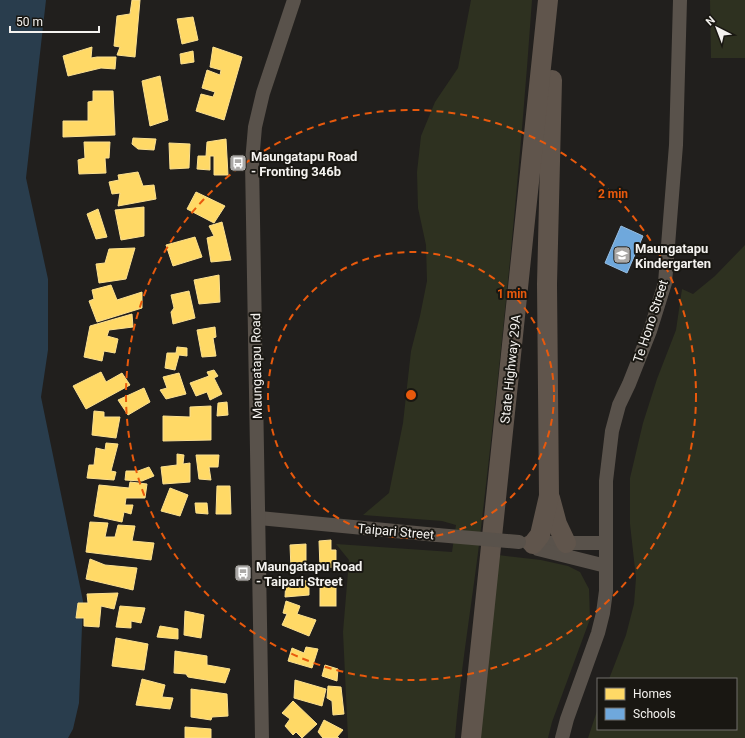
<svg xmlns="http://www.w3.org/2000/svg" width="745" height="738" font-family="Roboto,sans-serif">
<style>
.green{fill:#2e3120}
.water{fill:#293d4d}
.homes{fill:#ffd966;stroke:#fce08f}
.schools{fill:#6fa8dc;stroke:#97bee2}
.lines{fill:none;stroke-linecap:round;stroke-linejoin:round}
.minor{stroke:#59524b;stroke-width:14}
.highway{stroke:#60554c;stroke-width:20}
.minor-bridge{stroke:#59524b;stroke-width:14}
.ring{fill:none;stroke:#e8590c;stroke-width:2;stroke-dasharray:7 5}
.labels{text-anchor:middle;stroke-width:4;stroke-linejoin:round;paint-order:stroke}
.poi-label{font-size:13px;font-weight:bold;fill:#f4f2ef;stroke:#191712;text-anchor:start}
.street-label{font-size:13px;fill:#f4f2ef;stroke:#191712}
.centre{fill:#e8590c;stroke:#191712;stroke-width:2}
.ring-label{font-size:12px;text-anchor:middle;font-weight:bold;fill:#e8590c;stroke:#191712;stroke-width:4;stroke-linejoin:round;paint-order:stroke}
</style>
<rect width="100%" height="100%" fill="#211f1d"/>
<g class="green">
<path d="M471,0H532C519,185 500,369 478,553C470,615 460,676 455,738H348L343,632L349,560L336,544L452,552L456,525L442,521L363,515L389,493L403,423L411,351L420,316L427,281L426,245L418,208L417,172L421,136L435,102L458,68Z"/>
<polygon points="710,0 745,0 745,58 711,58"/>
<polygon points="745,245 745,738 588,738 598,708 598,729 736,729 736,679 609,679 626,635 634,604 636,578 630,524 630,478 643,423 657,379 676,330 682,289 693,294 715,276"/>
<polygon points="498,555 541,560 568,566 580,572 589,589 590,619 552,722 548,738 480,738"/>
</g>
<polygon class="water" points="0,0 46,0 26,178 48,279 48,350 41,397 83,601 79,703 73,729 68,738 0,738"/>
<g class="homes">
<polygon points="132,0 140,0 135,57 117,55 120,47 114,46 117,16 130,14"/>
<polygon points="193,17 198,40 182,44 177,19"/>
<polygon points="92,47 91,58 97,57 116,57 115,69 101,68 68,76 63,56"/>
<polygon points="213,47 242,57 224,120 196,111 201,94 213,97 215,92 202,88 207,70 220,75 221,70 210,67"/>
<polygon points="193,51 194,62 181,64 180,54"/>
<polygon points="160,76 168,120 150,126 142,81"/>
<polygon points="93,91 113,91 115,135 63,137 63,121 88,121 88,102 93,101"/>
<polygon points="133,138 156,139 154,150 138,149 132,144"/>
<polygon points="226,139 228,175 214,175 214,156 210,156 210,170 197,169 198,156 206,156 207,142"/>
<polygon points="84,142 110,142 109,158 105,158 106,173 79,174 78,160 85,158"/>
<polygon points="169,143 190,144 189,168 170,169"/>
<polygon points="138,172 143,186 154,185 156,199 118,206 120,193 112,194 109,182 119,180 118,175"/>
<polygon points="196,192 225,206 214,223 187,209"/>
<polygon points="144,207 144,236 121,240 115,210"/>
<polygon points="98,209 107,237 96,239 87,214"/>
<polygon points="222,222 231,260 211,262 207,238 214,236 209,226"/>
<polygon points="195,237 202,257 173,266 166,245"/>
<polygon points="135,248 126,279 99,283 96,264 105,263 109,249"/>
<polygon points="219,275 220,302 199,304 194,280"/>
<polygon points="111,285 117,300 142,292 142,308 97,322 89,301 94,299 92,290"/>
<polygon points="189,291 195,318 173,324 171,312 174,308 171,295"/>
<polygon points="132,314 133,327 109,330 107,336 118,339 115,353 104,351 102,361 84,357 90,326"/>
<polygon points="215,327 216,337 213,338 216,356 202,357 197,330"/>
<polygon points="177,347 187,348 187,356 179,355 175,370 165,368 167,353 176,353"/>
<polygon points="214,370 218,376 214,378 222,394 210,400 207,392 196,396 190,383 209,376 207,372"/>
<polygon points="101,372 106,382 122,373 130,385 86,409 73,386"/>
<polygon points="179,373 186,394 166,399 160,390 167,388 163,377"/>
<polygon points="144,388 150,402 128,415 118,400"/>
<polygon points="227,402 228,415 217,416 218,403"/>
<polygon points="211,406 211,440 163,441 163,416 190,417 190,407"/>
<polygon points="94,411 104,412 104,417 120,417 116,438 92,435"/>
<polygon points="106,443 118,444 111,471 116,472 114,480 87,478 89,465 94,465 96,448 105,450"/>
<polygon points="177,454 184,455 183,464 190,463 190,482 163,484 161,467 177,465"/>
<polygon points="196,455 219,455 218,467 209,467 211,480 199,479"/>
<polygon points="149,467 154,476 142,481 125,480 126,471 138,471"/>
<polygon points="130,482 147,484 145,498 126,498 125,505 133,505 131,514 124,512 122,522 94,516 99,485 129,488"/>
<polygon points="217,486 230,486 231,514 216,514"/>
<polygon points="170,488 188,495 180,516 161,511"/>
<polygon points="195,503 207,503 208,514 196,513"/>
<polygon points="90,522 108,523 105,537 115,537 118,525 135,526 132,541 154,543 151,560 86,552"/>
<polygon points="331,540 331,550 336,550 336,567 320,568 319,541"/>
<polygon points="306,544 306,569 291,569 290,545"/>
<polygon points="90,559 105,565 137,568 133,590 86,579"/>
<polygon points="286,579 309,581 309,595 285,597"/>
<rect x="320" y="583" width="16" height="23"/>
<polygon points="118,593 114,609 101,606 99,627 84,626 84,618 76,618 78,603 88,603 87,594"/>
<polygon points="286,601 300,606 297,614 316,620 309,636 282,625 287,614 283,613"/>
<polygon points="120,606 145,608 141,623 131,621 131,628 116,627"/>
<polygon points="185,611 204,615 201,638 184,635"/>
<polygon points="160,626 178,629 178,639 157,637"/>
<polygon points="116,638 148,644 144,670 112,666"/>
<polygon points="306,647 318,649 312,668 288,661 292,648 304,653"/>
<polygon points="175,651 207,656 207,665 230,669 225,683 188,677 186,674 174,673"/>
<polygon points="325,665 338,669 337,681 322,676"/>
<polygon points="142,679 165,685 162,697 173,698 170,709 136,705"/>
<polygon points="295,680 326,689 322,706 294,698"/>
<polygon points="328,686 341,687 344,714 333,715 332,701 327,698"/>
<polygon points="191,689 227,694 228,716 212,717 211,720 191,717"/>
<polygon points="293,701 317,724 302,738 296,732 293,735 285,726 290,719 282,713"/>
<polygon points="324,720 343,730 337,737 339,738 323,738 318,732"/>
<polygon points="185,727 211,729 211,738 185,738"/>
</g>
<polygon class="schools" points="621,226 643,236 627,273 605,263"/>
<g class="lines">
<g class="minor">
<polyline points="259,518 437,535"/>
<polyline points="528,543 606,543"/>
<polyline points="536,547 538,549 606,566"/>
<polyline points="262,738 252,162 255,127 263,93 294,0"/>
<polyline points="562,738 567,719 598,633 603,613 606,591 606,481 612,431 619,405 629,384 650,331 665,283 676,145 680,0"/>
</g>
<g class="highway">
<polyline points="550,498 557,524 566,543"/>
<polyline points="533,544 540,535 549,496 547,284 552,80"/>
<polyline points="471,738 548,0"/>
</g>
<polyline class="minor-bridge" points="437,535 519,542"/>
</g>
<g class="ring">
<circle cx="411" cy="395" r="143"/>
<circle cx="411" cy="395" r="285"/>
</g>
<defs>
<symbol id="bus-square" viewBox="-11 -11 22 22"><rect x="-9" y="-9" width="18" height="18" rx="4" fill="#aaa8a6" stroke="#191712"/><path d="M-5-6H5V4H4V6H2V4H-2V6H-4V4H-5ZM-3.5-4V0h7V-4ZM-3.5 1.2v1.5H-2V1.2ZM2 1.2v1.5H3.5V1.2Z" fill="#fff"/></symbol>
<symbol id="school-square" viewBox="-11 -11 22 22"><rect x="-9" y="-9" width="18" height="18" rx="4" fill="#aaa8a6" stroke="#191712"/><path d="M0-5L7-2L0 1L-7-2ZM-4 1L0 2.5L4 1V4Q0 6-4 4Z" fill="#fff"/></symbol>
</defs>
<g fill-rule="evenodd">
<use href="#bus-square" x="228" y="153" width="20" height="20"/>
<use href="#school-square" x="612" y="245" width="20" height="20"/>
<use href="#bus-square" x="233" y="563" width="20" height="20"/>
</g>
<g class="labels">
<g class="poi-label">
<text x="251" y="161">Maungatapu Road<tspan x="251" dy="15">- Fronting 346b</tspan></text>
<text x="635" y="253">Maungatapu<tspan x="635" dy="15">Kindergarten</tspan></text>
<text x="256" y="571">Maungatapu Road<tspan x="256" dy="15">- Taipari Street</tspan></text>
</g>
<g class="street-label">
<text transform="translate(650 321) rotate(-72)" y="5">Te Hono Street</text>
<text transform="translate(256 366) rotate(-91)" y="5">Maungatapu Road</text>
<text transform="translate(510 369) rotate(-84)" y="5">State Highway 29A</text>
<text transform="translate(396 531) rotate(5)" y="5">Taipari Street</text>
</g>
</g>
<circle cx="411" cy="395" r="6" class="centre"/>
<g class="ring-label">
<text x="613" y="198">2 min</text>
<text x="512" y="298">1 min</text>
</g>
<rect x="597" y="678" width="140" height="52" fill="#191712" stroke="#716f6a"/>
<rect x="605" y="688" width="20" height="12" fill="#ffd966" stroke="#716f6a"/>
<text x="633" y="698" font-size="12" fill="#f4f2ef">Homes</text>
<rect x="605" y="708" width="20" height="12" fill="#6fa8dc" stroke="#716f6a"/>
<text x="633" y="718" font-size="12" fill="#f4f2ef">Schools</text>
<g transform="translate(717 28) rotate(318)" stroke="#191712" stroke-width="3" paint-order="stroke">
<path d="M0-3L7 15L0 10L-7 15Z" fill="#f4f2ef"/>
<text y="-6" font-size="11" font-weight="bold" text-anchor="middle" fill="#f4f2ef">N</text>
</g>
<path d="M10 26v6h89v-6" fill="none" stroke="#f4f2ef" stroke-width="2"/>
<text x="16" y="26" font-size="12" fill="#f4f2ef" stroke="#191712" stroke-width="3" paint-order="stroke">50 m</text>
</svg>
